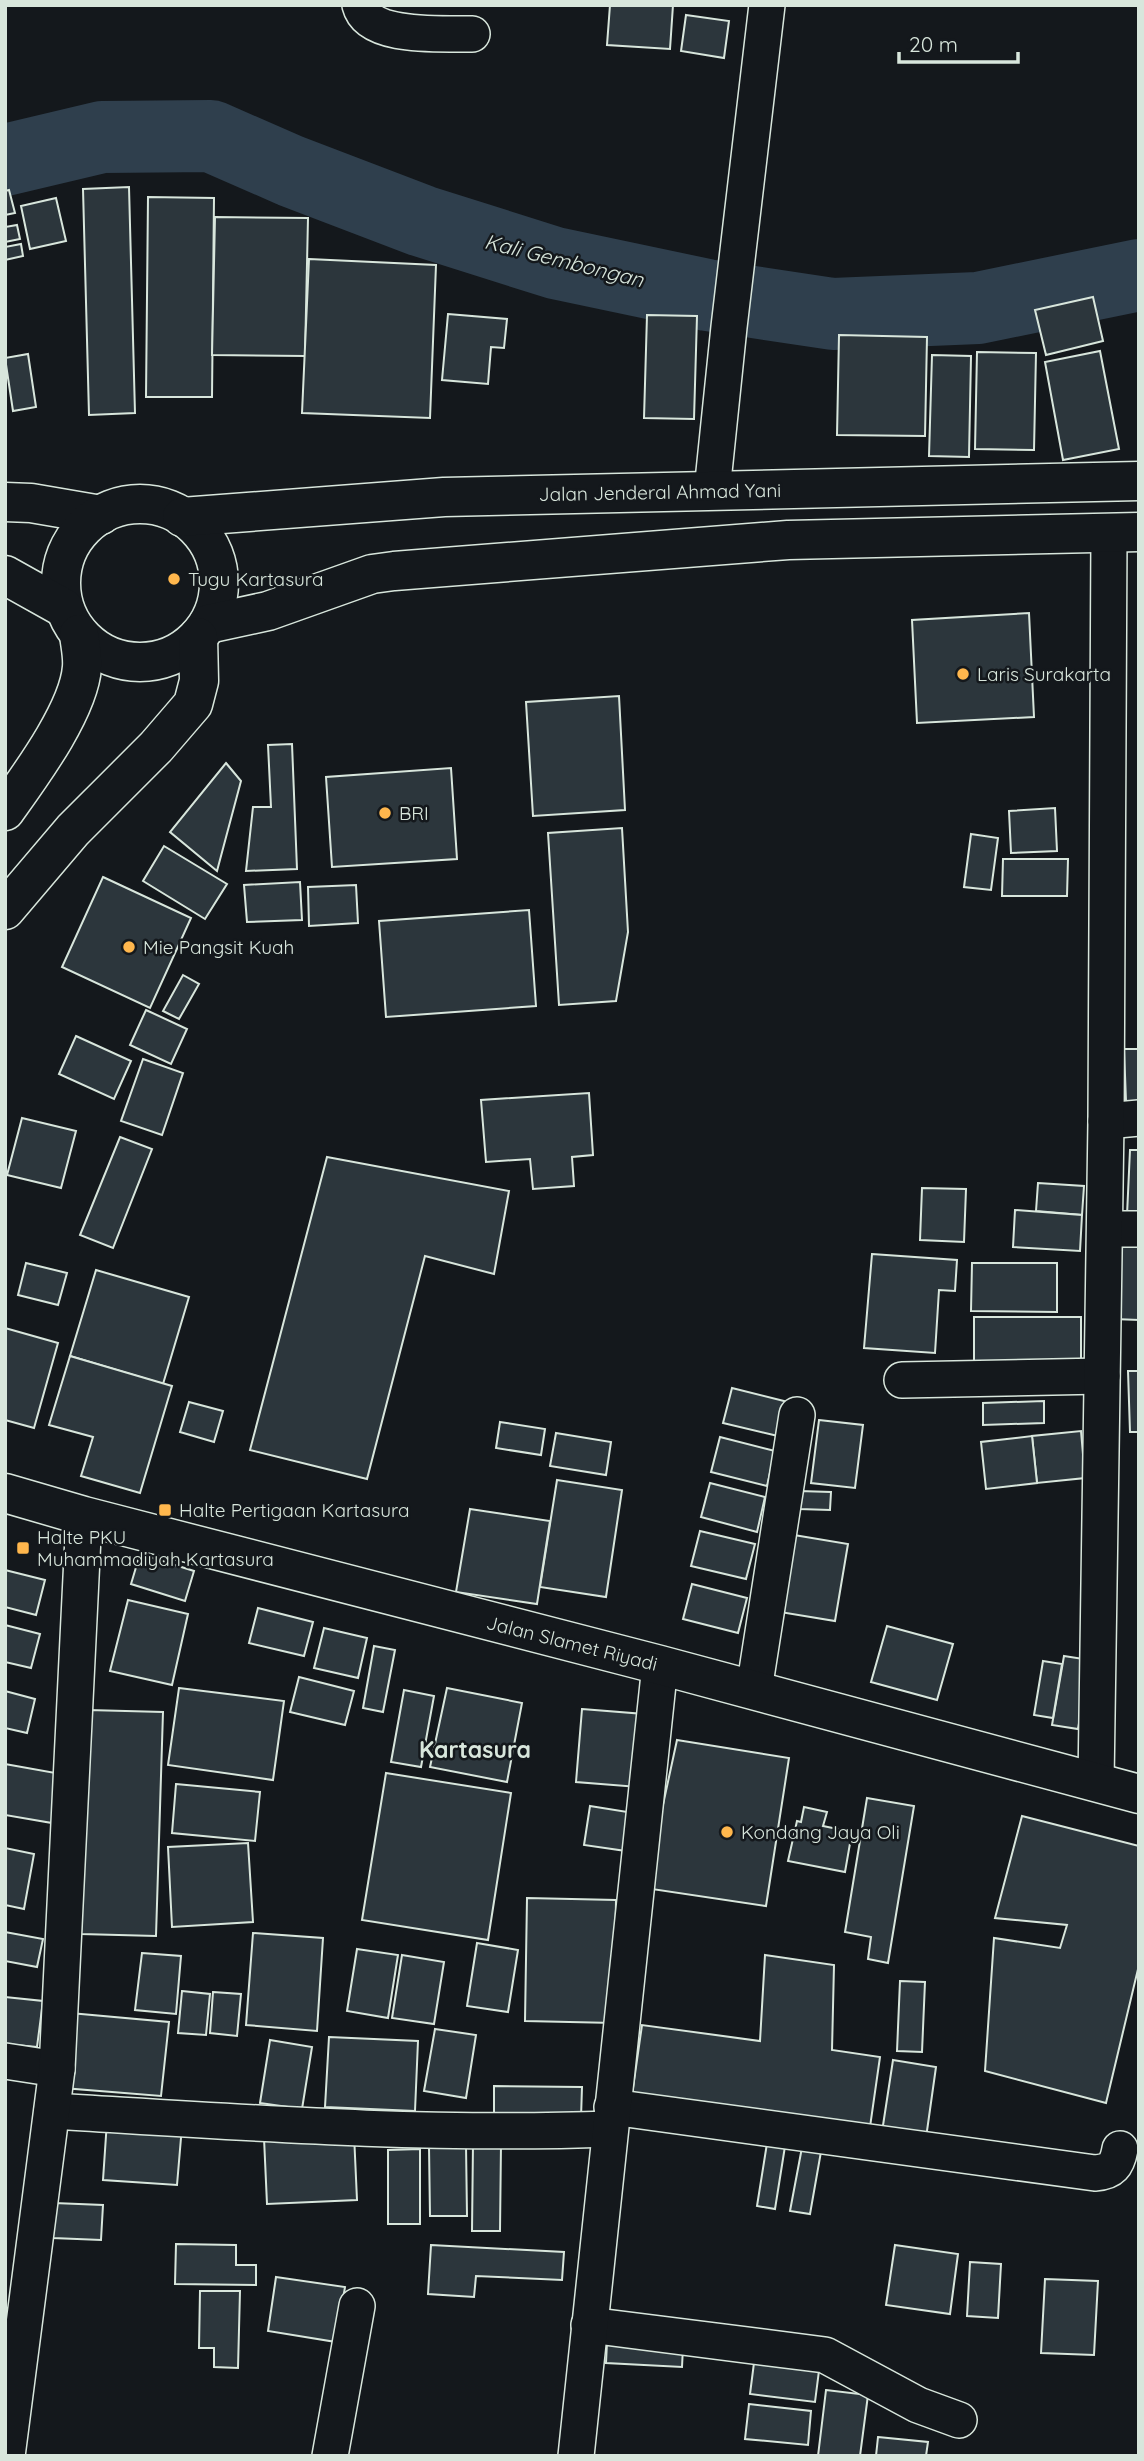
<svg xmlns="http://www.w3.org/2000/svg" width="1144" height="2461" font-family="Quicksand,sans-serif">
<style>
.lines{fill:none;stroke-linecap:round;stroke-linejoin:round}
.river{stroke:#2f3f4d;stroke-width:72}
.building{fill:#2c363c;stroke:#d8e6dc;stroke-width:2}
.minor-casing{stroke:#d8e6dc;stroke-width:38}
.primary-casing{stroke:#d8e6dc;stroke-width:41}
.trunk-casing{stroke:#d8e6dc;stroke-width:41}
.minor{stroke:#14181c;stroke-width:35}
.primary{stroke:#14181c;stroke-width:38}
.trunk{stroke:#14181c;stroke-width:38}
.poi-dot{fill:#ffb74d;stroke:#14181c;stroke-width:2.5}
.labels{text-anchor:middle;stroke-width:5;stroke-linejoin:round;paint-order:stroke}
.street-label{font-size:19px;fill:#d8e6dc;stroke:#14181c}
.poi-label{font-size:19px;fill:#d8e6dc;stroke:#14181c;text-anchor:start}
.water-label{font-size:21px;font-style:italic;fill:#d8e6dc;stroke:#14181c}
.quarter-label{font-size:23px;font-weight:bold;fill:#d8e6dc;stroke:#14181c}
</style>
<rect width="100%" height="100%" fill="#14181c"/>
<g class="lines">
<polyline class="river" points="5,160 102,137 211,136 291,171 422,221 555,263 707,295 833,314 978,308 1139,275"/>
</g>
<g class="building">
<polygon points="610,5 673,5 670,49 607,45"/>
<polygon points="686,15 729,21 724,58 681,51"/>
<polygon points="129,187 135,413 89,415 83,189"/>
<polygon points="9,190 15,213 5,215 5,191"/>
<polygon points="148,197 214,198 212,397 146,397"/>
<polygon points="56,198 66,241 30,249 21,206"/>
<polygon points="215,217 308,218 305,356 212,355"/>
<polygon points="17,225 20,239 5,242 5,227"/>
<polygon points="21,244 23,256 5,260 5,247"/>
<polygon points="309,259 436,265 430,418 302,413"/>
<polygon points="1093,297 1103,341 1046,355 1035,310"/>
<polygon points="448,314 507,319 504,348 491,347 488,384 442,380"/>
<polygon points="647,315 697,316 694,419 644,418"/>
<polygon points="839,335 927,337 925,436 837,435"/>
<polygon points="1100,351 1119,449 1063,460 1045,362"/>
<polygon points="977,352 1036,353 1034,450 975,449"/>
<polygon points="28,354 36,407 13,411 5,358"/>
<polygon points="932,355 971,356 969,457 929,456"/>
<polygon points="1029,613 1034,717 917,723 912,620"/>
<polygon points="619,696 625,810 533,816 526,702"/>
<polygon points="292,744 297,869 246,871 253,807 271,807 268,745"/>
<polygon points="226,763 241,781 217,871 170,832"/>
<polygon points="451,768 457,859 332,867 326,777"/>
<polygon points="1055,808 1057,851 1011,853 1009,811"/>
<polygon points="622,828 628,932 616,1001 559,1005 548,833"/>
<polygon points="971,834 998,838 991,890 964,887"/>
<polygon points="164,846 227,884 205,919 143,881"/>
<polygon points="1003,859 1068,859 1067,896 1002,896"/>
<polygon points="103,877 191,918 150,1008 62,967"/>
<polygon points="300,882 302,920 247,922 244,885"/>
<polygon points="356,885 358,923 309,926 308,887"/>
<polygon points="529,910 536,1006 386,1017 379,921"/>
<polygon points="183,975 199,984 179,1019 163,1011"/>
<polygon points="146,1010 187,1029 171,1064 130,1045"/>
<polygon points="76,1036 131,1061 114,1099 59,1074"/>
<polygon points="1124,1049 1139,1049 1139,1101 1126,1101"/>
<polygon points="143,1059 183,1073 162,1135 121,1121"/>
<polygon points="589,1093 593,1155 572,1157 574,1186 533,1189 530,1159 486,1162 481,1100"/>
<polygon points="22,1118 76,1131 61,1188 7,1175"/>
<polygon points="120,1137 152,1149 113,1248 80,1235"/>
<polygon points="1130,1150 1139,1150 1139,1215 1127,1215"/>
<polygon points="327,1157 509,1191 494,1274 425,1256 367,1479 250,1450"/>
<polygon points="1038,1183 1084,1186 1082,1215 1036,1211"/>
<polygon points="922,1188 966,1189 964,1242 920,1240"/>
<polygon points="1015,1210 1082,1215 1080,1251 1013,1247"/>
<polygon points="1116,1234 1139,1235 1139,1320 1114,1319"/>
<polygon points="872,1254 957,1260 955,1291 939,1290 935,1353 864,1348"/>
<polygon points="26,1263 67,1273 58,1305 18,1295"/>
<polygon points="972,1263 1057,1263 1057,1312 971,1311"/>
<polygon points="96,1270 189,1297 163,1384 70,1356"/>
<rect x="974" y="1317" width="107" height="45"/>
<polygon points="5,1328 58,1343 34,1428 5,1420"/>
<polygon points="70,1356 172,1386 140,1493 81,1476 93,1437 49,1425"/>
<polygon points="1128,1371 1139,1371 1139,1432 1130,1432"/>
<polygon points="732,1388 788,1402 778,1436 723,1423"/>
<polygon points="1044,1401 1044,1423 983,1425 983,1403"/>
<polygon points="189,1402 223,1411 214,1442 180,1432"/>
<polygon points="819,1420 863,1425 855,1488 811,1483"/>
<polygon points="500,1422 545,1429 541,1455 496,1448"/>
<polygon points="1081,1431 1085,1478 1037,1483 1032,1436"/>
<polygon points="556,1433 611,1442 606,1475 550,1466"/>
<polygon points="1032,1436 1037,1483 986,1489 981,1442"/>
<polygon points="720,1437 775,1451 767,1486 711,1472"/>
<polygon points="557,1480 622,1490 606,1597 540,1587"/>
<polygon points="710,1483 765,1497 757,1532 701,1517"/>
<polygon points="799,1491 831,1492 830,1510 799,1509"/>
<polygon points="470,1509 550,1521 537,1604 456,1592"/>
<polygon points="700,1531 755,1544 746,1579 691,1566"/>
<polygon points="794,1535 848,1544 835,1621 780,1612"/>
<polygon points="140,1554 194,1571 185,1601 131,1584"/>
<polygon points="5,1570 45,1580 36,1615 5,1607"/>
<polygon points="692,1584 747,1598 738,1633 683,1619"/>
<polygon points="128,1600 188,1614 172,1685 110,1671"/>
<polygon points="258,1608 313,1622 304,1656 249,1643"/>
<polygon points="5,1625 40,1634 31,1668 5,1662"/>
<polygon points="887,1626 953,1644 937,1700 871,1682"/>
<polygon points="324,1628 367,1638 358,1678 314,1668"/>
<polygon points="374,1646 395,1650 383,1712 363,1708"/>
<polygon points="1064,1656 1090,1660 1078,1729 1052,1725"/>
<polygon points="1043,1661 1062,1664 1053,1718 1034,1715"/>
<polygon points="299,1677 354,1691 345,1725 290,1712"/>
<polygon points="179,1688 284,1701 273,1780 168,1765"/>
<polygon points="447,1688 522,1703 507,1782 430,1767"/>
<polygon points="404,1690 434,1696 421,1767 391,1762"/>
<polygon points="5,1691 35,1699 27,1733 5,1728"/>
<polygon points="582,1709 644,1714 638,1787 576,1782"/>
<polygon points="88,1710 163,1712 156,1936 81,1934"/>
<polygon points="677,1740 789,1758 766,1906 645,1888"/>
<polygon points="5,1764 61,1774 52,1823 5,1815"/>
<polygon points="386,1773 511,1793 488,1940 362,1920"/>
<polygon points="176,1784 260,1792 255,1841 172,1833"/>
<polygon points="867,1798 914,1806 888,1963 868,1959 871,1937 845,1932"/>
<polygon points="590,1806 640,1814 633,1852 584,1845"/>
<polygon points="804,1807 827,1812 823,1826 852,1832 845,1872 788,1861 797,1821 801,1822"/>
<polygon points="1022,1816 1139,1846 1139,1965 1106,2103 985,2071 994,1938 1060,1948 1067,1925 995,1918"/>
<polygon points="248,1843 253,1922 172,1927 168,1847"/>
<polygon points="5,1848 34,1854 24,1909 5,1905"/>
<polygon points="527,1898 616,1900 614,2023 525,2021"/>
<polygon points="5,1932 43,1939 37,1967 5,1961"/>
<polygon points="253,1933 323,1938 317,2031 246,2025"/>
<polygon points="477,1943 518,1950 508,2012 467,2006"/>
<polygon points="357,1949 398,1955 388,2018 347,2011"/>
<polygon points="142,1953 181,1956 176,2014 135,2010"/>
<polygon points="402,1955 444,1962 434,2024 392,2018"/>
<polygon points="765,1955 834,1965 832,2050 880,2057 869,2134 631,2102 642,2025 760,2041"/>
<polygon points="900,1981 925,1982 922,2052 897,2051"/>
<polygon points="182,1991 210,1994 206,2035 178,2033"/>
<polygon points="213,1992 241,1994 237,2036 210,2033"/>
<polygon points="5,1997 43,2001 37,2047 5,2044"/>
<polygon points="70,2013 169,2022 161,2096 63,2088"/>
<polygon points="435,2029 476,2035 466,2098 424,2091"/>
<polygon points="329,2037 418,2041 415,2111 325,2107"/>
<polygon points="270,2040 312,2047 302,2109 260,2103"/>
<polygon points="893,2060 936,2067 926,2138 882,2132"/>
<polygon points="494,2086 582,2087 581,2118 494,2117"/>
<polygon points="107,2121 182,2126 177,2185 103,2180"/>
<polygon points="354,2134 357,2200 267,2204 264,2138"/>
<polygon points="768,2137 786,2140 775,2209 757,2206"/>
<polygon points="803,2142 822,2146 810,2214 790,2211"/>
<polygon points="473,2143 501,2143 500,2231 472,2231"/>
<polygon points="466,2145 467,2216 430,2216 429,2146"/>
<polygon points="420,2149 420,2224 388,2224 388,2150"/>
<polygon points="54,2203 103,2205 101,2240 53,2238"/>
<polygon points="176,2244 236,2245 236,2265 256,2265 256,2285 175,2284"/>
<polygon points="431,2245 564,2252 562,2280 476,2276 474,2297 428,2294"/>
<polygon points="895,2245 958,2254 950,2314 886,2305"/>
<polygon points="970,2262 1001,2264 998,2318 967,2316"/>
<polygon points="276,2277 345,2287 336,2342 268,2331"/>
<polygon points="1045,2279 1098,2281 1094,2355 1041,2353"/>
<polygon points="200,2291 240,2291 238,2368 214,2367 214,2348 199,2348"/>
<polygon points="607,2342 683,2347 682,2367 606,2363"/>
<polygon points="756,2347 821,2355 815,2402 750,2394"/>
<polygon points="826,2390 868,2395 860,2456 818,2456"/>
<polygon points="749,2404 811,2411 808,2445 745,2439"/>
<polygon points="878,2437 928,2442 926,2456 876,2456"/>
</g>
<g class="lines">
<defs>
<g id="minor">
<path d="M360,5C369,40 443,33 472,34"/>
<polyline points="712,491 729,327 767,5"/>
<polyline points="1106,1121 1139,1118"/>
<polyline points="1105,1229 1139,1229"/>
<polyline points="902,1380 1102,1376"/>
<polyline points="754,1690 797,1415"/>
<polyline points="1096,1782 1106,1121 1109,533"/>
<polyline points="5,2061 57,2069"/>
<path d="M612,2107L1095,2173C1112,2172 1117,2165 1120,2149"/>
<path d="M52,2111C238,2122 423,2136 610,2129"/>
<polyline points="589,2325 825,2355 918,2405 959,2420"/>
<polyline points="7,2456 57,2069 84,1516"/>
<polyline points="330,2456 357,2306"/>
<polyline points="576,2456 660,1665"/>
</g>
<polyline id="primary" points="5,1493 84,1516 660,1665 1139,1794"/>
<g id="trunk">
<polyline points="5,502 31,503 101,515"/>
<circle cx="140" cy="583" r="79"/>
<polyline points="182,517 444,497 1139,481"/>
<polyline points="5,575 64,608"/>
<polyline points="208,624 268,611 372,574 394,571 788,540 1139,532"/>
<path d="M5,811C30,776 79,710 82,667C83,656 80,644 79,634"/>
<polyline points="5,910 73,830 156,747 193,704 199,681 198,637"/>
</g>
</defs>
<use href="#minor" class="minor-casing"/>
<use href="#primary" class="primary-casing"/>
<use href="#trunk" class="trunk-casing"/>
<use href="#minor" class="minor"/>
<use href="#primary" class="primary"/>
<use href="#trunk" class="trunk"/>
</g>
<g class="poi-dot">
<circle cx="174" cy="579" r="7"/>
<circle cx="963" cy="674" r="7"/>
<circle cx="385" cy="813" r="7"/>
<circle cx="129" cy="947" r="7"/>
<rect x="158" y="1503" width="14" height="14" rx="3.5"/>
<rect x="16" y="1541" width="14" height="14" rx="3.5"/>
<circle cx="727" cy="1832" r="7"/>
</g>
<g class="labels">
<g class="street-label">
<text transform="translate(660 492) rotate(-1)" y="7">Jalan Jenderal Ahmad Yani</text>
<text transform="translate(572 1643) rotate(14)" y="7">Jalan Slamet Riyadi</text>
</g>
<g class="poi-label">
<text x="188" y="586">Tugu Kartasura</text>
<text x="977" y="681">Laris Surakarta</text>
<text x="399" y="820">BRI</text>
<text x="143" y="954">Mie Pangsit Kuah</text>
<text x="179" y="1517">Halte Pertigaan Kartasura</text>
<text x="37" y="1544">Halte PKU<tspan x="37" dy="22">Muhammadiyah Kartasura</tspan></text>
<text x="741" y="1839">Kondang Jaya Oli</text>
</g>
<g class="water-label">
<text transform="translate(564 261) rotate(14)" y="7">Kali Gembongan</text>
</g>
<g class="quarter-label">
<text x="475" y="1758">Kartasura</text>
</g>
</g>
<rect width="1144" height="2461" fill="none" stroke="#d8e6dc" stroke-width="14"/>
<path d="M899 52v10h119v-10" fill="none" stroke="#d8e6dc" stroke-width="3.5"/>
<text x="909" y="52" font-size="21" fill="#d8e6dc" stroke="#14181c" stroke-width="5" paint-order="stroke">20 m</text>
</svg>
